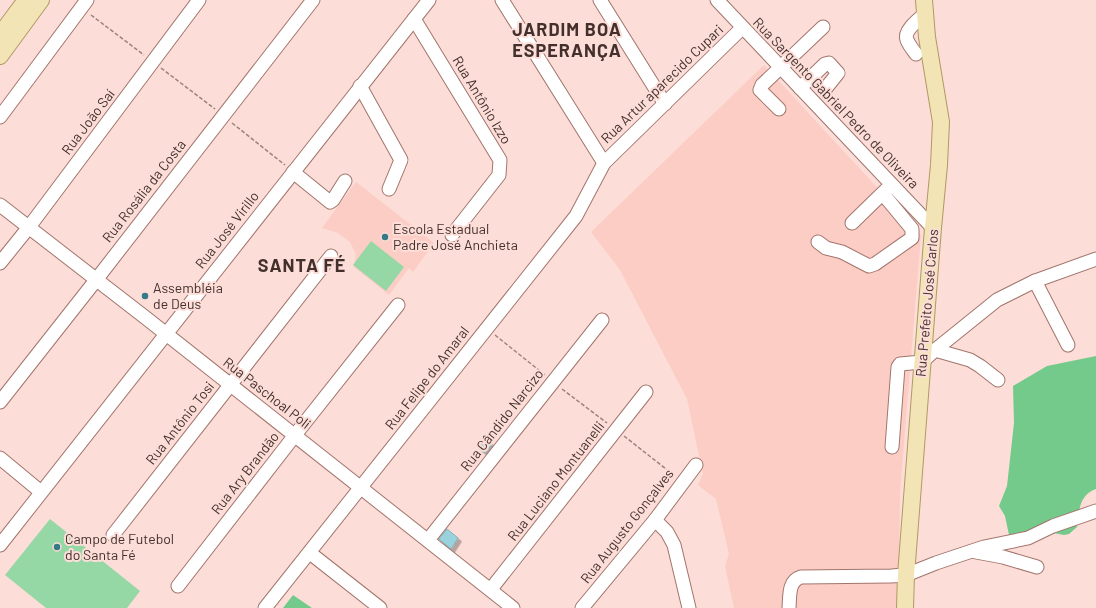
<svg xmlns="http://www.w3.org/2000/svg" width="1096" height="608" font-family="Barlow,sans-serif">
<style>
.built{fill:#fccdc4}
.green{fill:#95d8a6}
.forest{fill:#74ca8b}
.building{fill:#99d1dc;stroke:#7eb5c0;filter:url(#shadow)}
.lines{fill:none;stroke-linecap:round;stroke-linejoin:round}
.minor-casing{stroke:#a2756c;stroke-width:15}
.major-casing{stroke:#b09966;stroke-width:18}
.path{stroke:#9b837e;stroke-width:1.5;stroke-dasharray:4 2;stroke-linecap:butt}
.minor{stroke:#fff;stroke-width:13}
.major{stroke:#f3e4b6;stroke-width:16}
.poi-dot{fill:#347a87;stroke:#fcddd7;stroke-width:1.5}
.labels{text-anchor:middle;stroke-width:4;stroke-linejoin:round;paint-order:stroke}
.street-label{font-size:14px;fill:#43302c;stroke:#fcddd7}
.poi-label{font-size:14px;fill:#43302c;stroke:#fcddd7;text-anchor:start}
.district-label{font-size:18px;font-weight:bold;letter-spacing:1px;fill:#43302c;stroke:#fcddd7}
</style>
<defs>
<filter id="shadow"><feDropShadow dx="3.5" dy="3.5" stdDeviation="0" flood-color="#0004"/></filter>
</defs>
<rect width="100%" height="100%" fill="#fcddd7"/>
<g class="built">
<polygon points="764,65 921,235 900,492 898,608 734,608 725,566 729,554 716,499 698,485 703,474 687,399 620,270 591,232"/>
<polygon points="356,182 434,243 413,272 409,268 389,295 354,267 356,254 350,242 338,233 322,228"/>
</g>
<g class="green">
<polygon points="371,241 404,267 386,291 353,265"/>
<polygon points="50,519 140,591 127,608 46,608 5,575"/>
</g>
<g class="forest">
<path d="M1096,356V489C1079,495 1079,511 1077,527L1069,534L1064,535L1043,531L1009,535L1005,516L999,506L1007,486L1014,423L1013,386L1047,366Z"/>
<polygon points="293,595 312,608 283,608"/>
</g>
<g class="building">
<polygon points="485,438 492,444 485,453 477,447"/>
<polygon points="447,529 458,538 451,549 439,539"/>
</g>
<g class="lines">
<defs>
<g id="minor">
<polyline points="502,0 604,163"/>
<polyline points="600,0 665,104"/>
<polyline points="717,0 933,228"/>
<polyline points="414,19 500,160 499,175 452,235"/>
<path d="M916,54C913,50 909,45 907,40C903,31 919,19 925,14"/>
<polyline points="360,86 401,160 389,189"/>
<polyline points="800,88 825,64 829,63 838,73 826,88"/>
<polyline points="779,109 760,90 762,85 823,27"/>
<polyline points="0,117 87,0"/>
<polyline points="293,172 330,202 333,200 345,181"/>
<polyline points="0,205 146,318 513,608"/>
<polyline points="852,223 889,187"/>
<polyline points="818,242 826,248 842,252 869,266 875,264 912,238 912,229 883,194"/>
<polyline points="0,263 29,227 199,0"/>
<polyline points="1035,281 1068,345"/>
<polyline points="935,350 970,360 980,366 998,380"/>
<polyline points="0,402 96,280 313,0"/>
<polyline points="892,447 898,367 900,364 922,362 935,350 997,300 1035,281 1096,259"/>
<polyline points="0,458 41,492"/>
<polyline points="655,520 667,532 674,545 689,608"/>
<polyline points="113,535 331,256"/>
<polyline points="428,540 602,320"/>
<polyline points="0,545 429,0"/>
<polyline points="976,552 1003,557 1037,567"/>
<polyline points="310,553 380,608"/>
<polyline points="178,586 295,435 398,305"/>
<polyline points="491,589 646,392"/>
<polyline points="265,608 576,216 604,163 742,28"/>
<polyline points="582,608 655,520 696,465"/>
<path d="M789,608C790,596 788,581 801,577L891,576L906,575L936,563L984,547L1028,538L1053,526L1096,511"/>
</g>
<g id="major">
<polyline points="0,35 26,0"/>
<polyline points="0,56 41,0"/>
<polyline points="905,608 906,575 933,228 939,165 941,122 927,37 924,0"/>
</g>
</defs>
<use href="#minor" class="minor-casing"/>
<use href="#major" class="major-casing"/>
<g class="path">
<polyline points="91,15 144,55"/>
<polyline points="161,68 215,109"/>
<polyline points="232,123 285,165"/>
<polyline points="495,335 545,375"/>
<polyline points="562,389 607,423"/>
<polyline points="624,436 675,476"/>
</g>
<use href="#minor" class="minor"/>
<use href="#major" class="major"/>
</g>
<g class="poi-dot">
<circle cx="385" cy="237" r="4"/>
<circle cx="145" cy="296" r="4"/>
<circle cx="57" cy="547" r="4"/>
</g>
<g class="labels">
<g class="street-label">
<text transform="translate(662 84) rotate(-44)" y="5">Rua Artur aparecido Cupari</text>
<text transform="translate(482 100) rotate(59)" y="5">Rua Antônio Izzo</text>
<text transform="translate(836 103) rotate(46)" y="5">Rua Sargento Gabriel Pedro de Oliveira</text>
<text transform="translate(88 122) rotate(-53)" y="5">Rua João Saí</text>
<text transform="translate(144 191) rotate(-52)" y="5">Rua Rosália da Costa</text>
<text transform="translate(227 230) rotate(-52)" y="5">Rua José Virillo</text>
<text transform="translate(927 303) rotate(-85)" y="5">Rua Prefeito José Carlos</text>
<text transform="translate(427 378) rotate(-52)" y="5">Rua Felipe do Amaral</text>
<text transform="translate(267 393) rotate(38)" y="5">Rua Paschoal Poli</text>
<text transform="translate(502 420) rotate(-52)" y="5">Rua Cândido Narcizo</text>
<text transform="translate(180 423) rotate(-52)" y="5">Rua Antônio Tosi</text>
<text transform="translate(245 473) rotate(-52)" y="5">Rua Ary Brandão</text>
<text transform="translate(556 481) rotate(-52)" y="5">Rua Luciano Montuanelli</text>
<text transform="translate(627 526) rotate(-52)" y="5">Rua Augusto Gonçalves</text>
</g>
<g class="poi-label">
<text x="393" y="234">Escola Estadual<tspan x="393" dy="16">Padre José Anchieta</tspan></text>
<text x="153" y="293">Assembléia<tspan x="153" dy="16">de Deus</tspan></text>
<text x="65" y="544">Campo de Futebol<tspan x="65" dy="16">do Santa Fé</tspan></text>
</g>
<g class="district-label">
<text x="567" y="36">JARDIM BOA<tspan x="567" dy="21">ESPERANÇA</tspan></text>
<text x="302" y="272">SANTA FÉ</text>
</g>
</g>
</svg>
